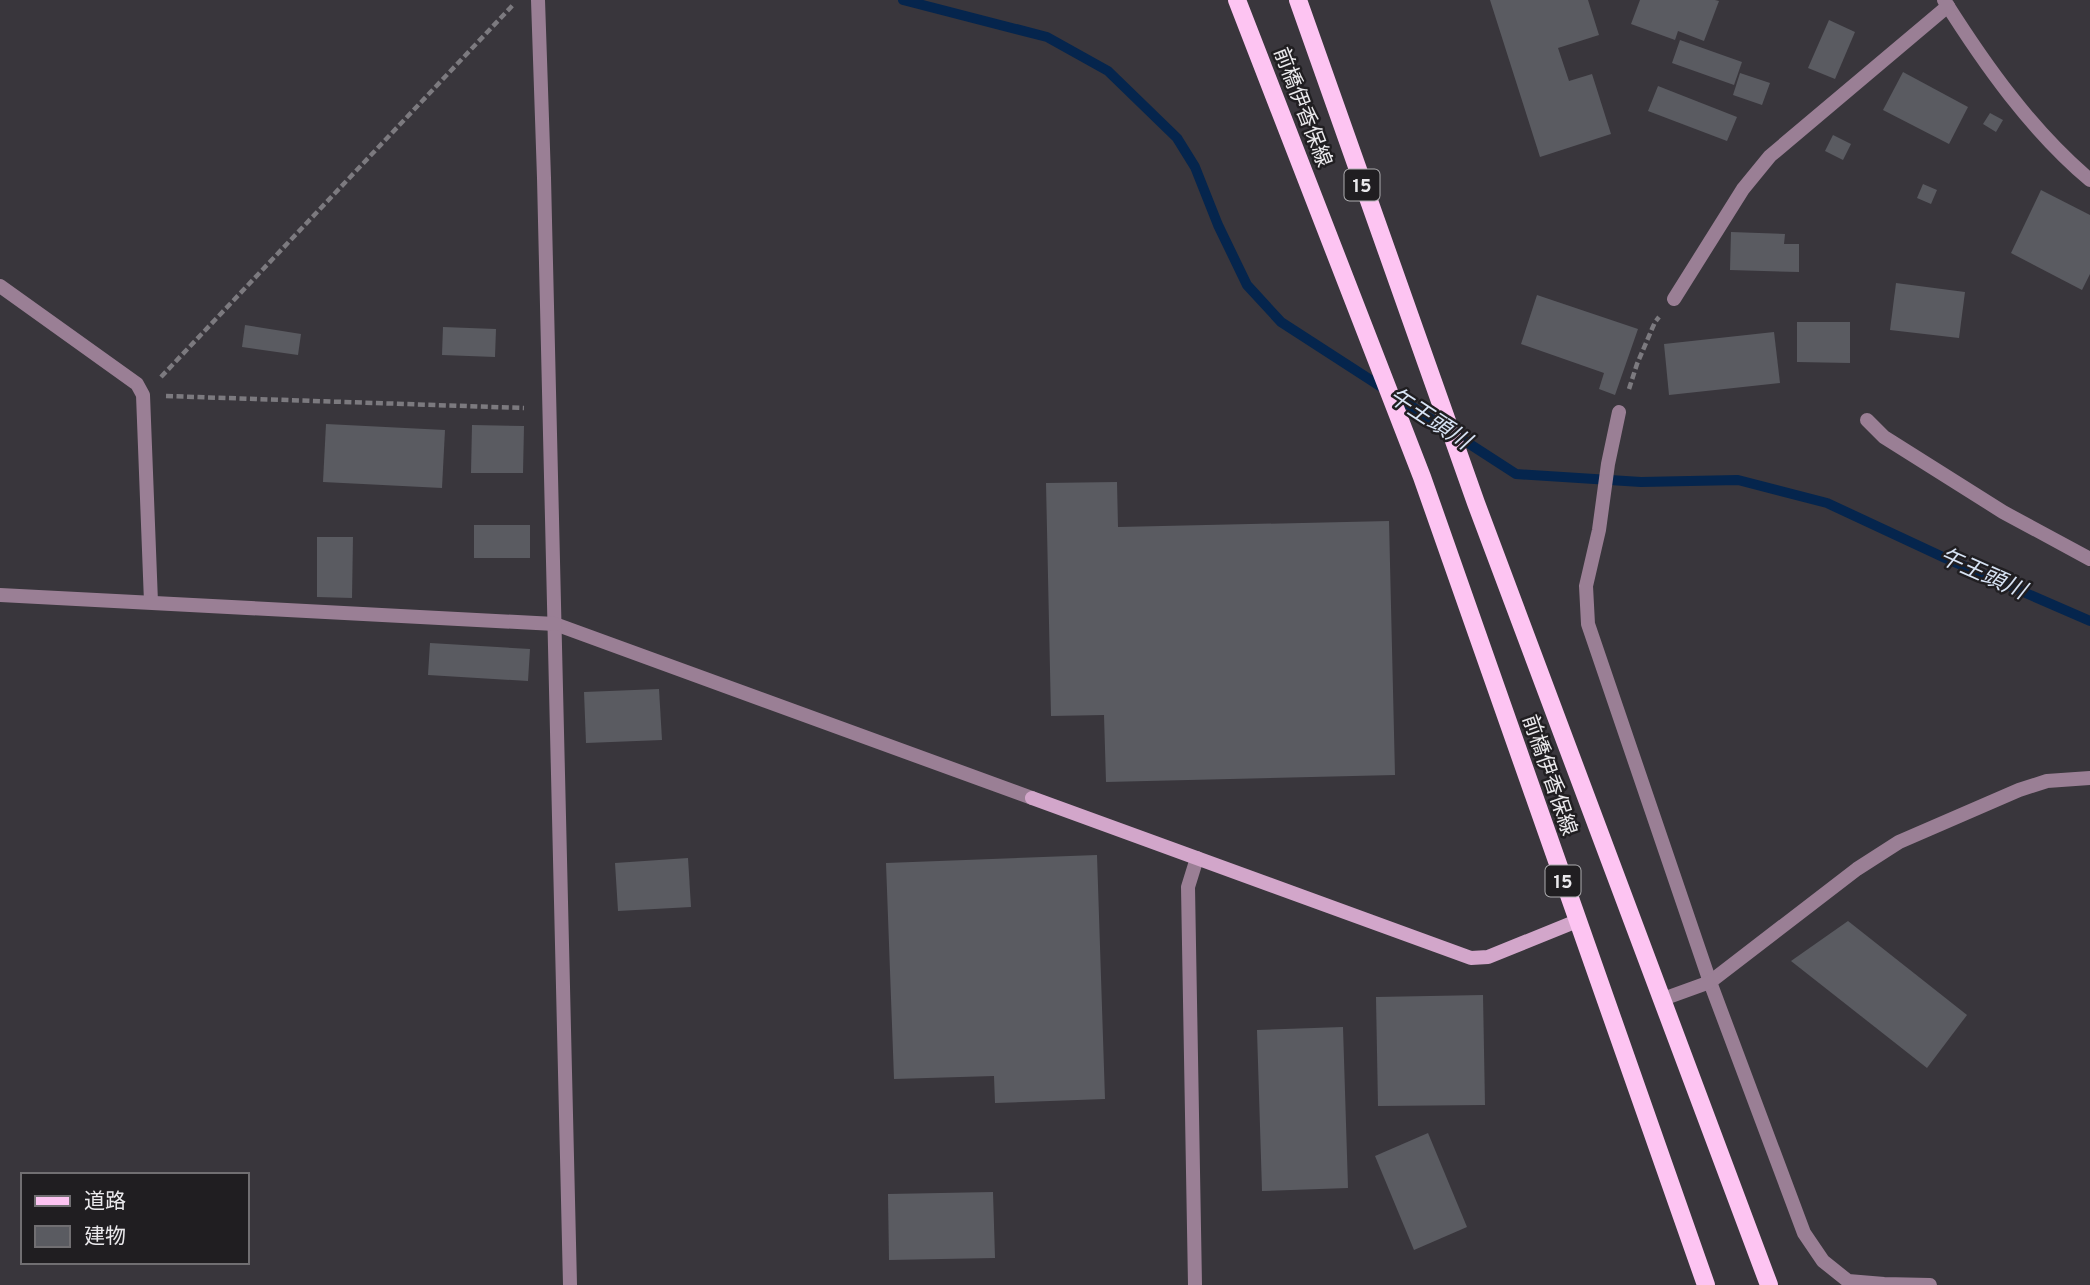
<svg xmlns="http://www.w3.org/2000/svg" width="2090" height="1285" font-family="Overpass,'Noto Sans JP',sans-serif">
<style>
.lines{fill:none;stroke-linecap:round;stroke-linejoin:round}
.stream{stroke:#05254d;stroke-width:10}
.building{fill:#5a5b61}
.path{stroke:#7c7a7f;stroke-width:4.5;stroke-dasharray:7 3.5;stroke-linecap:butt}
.lane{stroke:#9a7f95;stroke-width:14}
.street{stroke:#9a7f95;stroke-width:14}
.secondary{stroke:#d2a6ca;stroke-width:14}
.primary{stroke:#fdc4f2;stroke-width:18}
.labels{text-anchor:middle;stroke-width:5;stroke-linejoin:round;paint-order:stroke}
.shield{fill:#201e21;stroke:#adacaf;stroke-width:2}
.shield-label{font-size:19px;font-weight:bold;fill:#eae9ec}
.street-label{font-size:21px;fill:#eae9ec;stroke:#201e21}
.water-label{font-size:23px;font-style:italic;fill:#d7e3f4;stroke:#201e21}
</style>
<rect width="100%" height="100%" fill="#39363c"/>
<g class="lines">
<polyline class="stream" points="903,0 1047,37 1108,71 1177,138 1195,167 1218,225 1247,285 1281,322 1516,474 1641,482 1738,480 1827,503 1945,558 2090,621"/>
</g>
<g class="building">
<polygon points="1490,0 1588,0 1599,35 1558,48 1569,81 1592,74 1611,134 1540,157"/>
<polygon points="1640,0 1715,0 1719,1 1704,41 1678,31 1675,40 1631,24"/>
<polygon points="1829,20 1855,32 1835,79 1808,68"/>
<polygon points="1680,40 1742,62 1734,85 1672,63"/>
<polygon points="1903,72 1968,107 1949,144 1883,110"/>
<polygon points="1740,73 1770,83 1762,105 1733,95"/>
<polygon points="1658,86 1737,117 1727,141 1648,111"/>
<polygon points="1990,113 2003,120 1996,132 1983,124"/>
<polygon points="1833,135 1851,144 1843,160 1825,151"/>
<polygon points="1923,184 1937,190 1931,204 1917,198"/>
<polygon points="2041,190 2090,215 2090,274 2082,290 2011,253"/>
<polygon points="1731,232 1785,234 1784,244 1799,244 1799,272 1730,270"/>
<polygon points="1896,283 1965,292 1959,338 1890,330"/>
<polygon points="1537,295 1638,329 1615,395 1599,389 1604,373 1521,344"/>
<polygon points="1797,322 1850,322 1850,363 1797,362"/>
<polygon points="245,325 301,334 298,355 242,347"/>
<polygon points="443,327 496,329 495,357 442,355"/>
<polygon points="1774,332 1780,383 1669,395 1664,344"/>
<polygon points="326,424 445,430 442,488 323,482"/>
<polygon points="472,425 524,426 523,473 471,473"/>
<polygon points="1117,482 1118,527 1389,521 1395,775 1106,782 1104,715 1051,716 1046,483"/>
<rect x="474" y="525" width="56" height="33"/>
<polygon points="317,537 353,537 352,598 317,597"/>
<polygon points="430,643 530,649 528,681 428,675"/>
<polygon points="659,689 662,740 586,743 584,692"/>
<polygon points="1097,855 1105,1099 995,1103 994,1076 894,1079 886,863"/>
<polygon points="688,858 691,907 618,911 615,863"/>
<polygon points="1848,921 1967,1015 1927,1068 1791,961"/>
<polygon points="1483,995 1485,1105 1378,1106 1376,997"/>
<polygon points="1343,1027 1348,1188 1262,1191 1257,1030"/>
<polygon points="1428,1133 1467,1227 1414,1250 1375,1156"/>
<polygon points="993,1192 995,1258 889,1260 888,1194"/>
</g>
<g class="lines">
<g class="path">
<polyline points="161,377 513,5"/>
<polyline points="1629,389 1637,364 1655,322 1659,317"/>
<polyline points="166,396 524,408"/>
</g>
<g class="lane">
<polyline points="0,286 137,384 143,395 151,602"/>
<polyline points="1867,420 1884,437 2003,512 2090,559"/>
<polyline points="555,624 1032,798"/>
<polyline points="1710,982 1804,1233 1823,1261 1848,1281 1884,1284 1930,1285"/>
</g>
<g class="street">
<polyline points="538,0 544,178 570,1285"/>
<path d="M1944,0C1985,65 2031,130 2090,180"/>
<polyline points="1674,299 1743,189 1770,156 1948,6"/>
<polyline points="1619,412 1608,464 1599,530 1586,586 1588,624 1710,982"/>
<polyline points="0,595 555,624"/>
<polyline points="1663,999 1710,982 1857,869 1899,842 2019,790 2047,781 2090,778"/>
<polyline points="1195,1285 1188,887 1197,858"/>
</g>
<polyline class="secondary" points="1032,798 1471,958 1488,957 1577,921"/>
<g class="primary">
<polyline points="1237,0 1422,477 1706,1285"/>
<polyline points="1298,0 1476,503 1769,1285"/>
</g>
</g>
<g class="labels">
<g class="shield">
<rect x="1344.5" y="169.5" width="35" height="31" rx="5"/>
<rect x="1545.5" y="865.5" width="35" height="31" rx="5"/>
</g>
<g class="shield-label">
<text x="1362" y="192">15</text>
<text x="1563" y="888">15</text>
</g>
<g class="street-label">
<text transform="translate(1303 107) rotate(69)" y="7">前橋伊香保線</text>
<text transform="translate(1550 775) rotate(71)" y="7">前橋伊香保線</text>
</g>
<g class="water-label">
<text transform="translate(1430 418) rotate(33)" y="8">午王頭川</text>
<text transform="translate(1983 573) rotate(24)" y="8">午王頭川</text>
</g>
</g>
<rect x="21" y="1173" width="228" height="91" fill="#201e21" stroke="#716f72" stroke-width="2"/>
<rect x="35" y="1196" width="35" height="10" fill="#fdc4f2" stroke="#716f72" stroke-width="2"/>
<text x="84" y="1208" font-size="21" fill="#eae9ec">道路</text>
<rect x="35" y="1226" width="35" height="21" fill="#5a5b61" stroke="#716f72" stroke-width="2"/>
<text x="84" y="1243" font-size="21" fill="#eae9ec">建物</text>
</svg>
